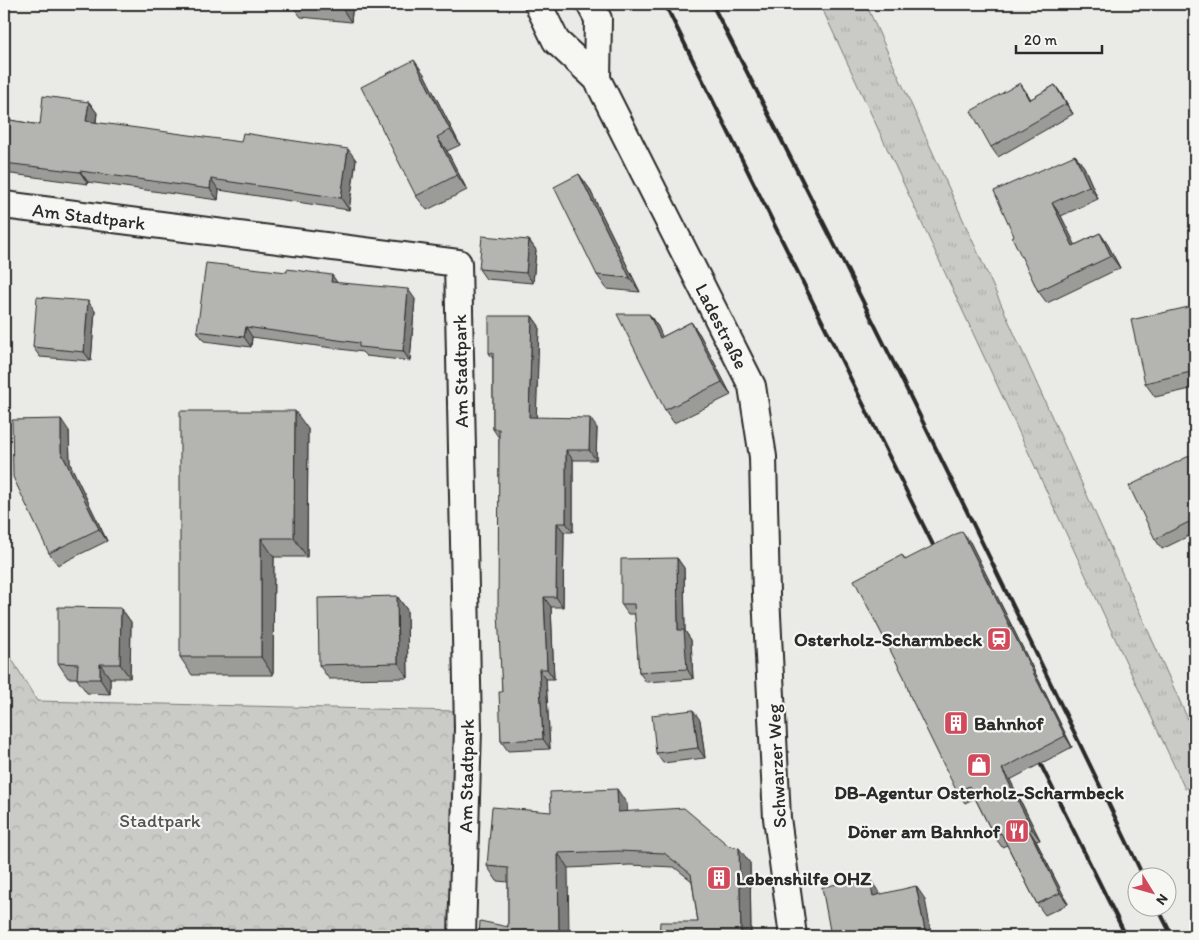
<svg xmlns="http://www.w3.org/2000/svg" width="1199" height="940" font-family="Itim,sans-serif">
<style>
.grass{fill:url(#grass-tufts);stroke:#7a7a79}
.forest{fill:url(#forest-crowns);stroke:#7a7a79}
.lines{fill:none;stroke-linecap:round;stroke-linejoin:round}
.street-casing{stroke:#2b2b2b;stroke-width:30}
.street{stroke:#f6f6f2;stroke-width:26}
.rail{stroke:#2b2b2b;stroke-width:4}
.wall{fill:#9b9b98;stroke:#2b2b2b}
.shaded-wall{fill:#7e7e7c;stroke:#2b2b2b}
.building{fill:#b4b4b1;stroke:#2b2b2b}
.labels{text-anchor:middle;stroke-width:4.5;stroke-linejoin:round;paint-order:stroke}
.street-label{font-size:19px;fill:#2b2b2b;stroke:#f6f6f2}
.poi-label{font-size:19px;font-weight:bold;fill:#2b2b2b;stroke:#f6f6f2;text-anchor:end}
.park-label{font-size:19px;fill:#535352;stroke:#f6f6f2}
</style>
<defs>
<pattern id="grass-tufts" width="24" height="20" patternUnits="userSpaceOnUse" patternTransform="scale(1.25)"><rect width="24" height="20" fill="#cacac7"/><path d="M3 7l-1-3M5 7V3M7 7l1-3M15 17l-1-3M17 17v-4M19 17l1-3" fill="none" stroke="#aeaeab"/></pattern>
<pattern id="forest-crowns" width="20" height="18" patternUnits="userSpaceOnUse" patternTransform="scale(1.25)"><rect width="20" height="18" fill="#cacac7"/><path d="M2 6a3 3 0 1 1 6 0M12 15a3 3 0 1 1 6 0" fill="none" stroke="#aeaeab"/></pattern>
</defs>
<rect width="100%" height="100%" fill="#eaeae6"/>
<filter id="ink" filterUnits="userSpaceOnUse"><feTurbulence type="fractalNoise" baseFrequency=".02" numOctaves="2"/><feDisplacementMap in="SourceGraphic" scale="10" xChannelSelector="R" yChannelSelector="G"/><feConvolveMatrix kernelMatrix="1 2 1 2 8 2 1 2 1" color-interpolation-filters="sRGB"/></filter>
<g filter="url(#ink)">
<polygon class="grass" points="820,4 866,4 1195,735 1195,783 1185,789"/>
<polygon class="forest" points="4,646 37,701 456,711 451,936 4,936"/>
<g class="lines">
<defs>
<g id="street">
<polyline points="538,4 556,41 597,79 752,386 763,457 766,595 777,818 793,936"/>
<polyline points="590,4 598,19 597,79"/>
<polyline points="4,205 458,263 468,728 462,936"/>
</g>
</defs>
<use href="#street" class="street-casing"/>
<use href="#street" class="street"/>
<g class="rail">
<polyline points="665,4 939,557"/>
<path d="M712,4C861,293 1004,584 1144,878"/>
<polyline points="1035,753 1126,936"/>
<polyline points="1158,908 1172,936"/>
</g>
</g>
<g class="wall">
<polygon points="291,4 353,4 351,22 301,17"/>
<polygon points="800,4 812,4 803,8"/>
<polygon points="424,74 460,145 447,151 467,190 427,210 416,196"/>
<polygon points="1055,85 1062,95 1073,114 998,157 991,147 1027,93 1031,99"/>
<polygon points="89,102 97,113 96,123 356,160 349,210 219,190 218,200 88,182 88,184 4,173 4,176 4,119 40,125"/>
<polygon points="1075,155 1084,167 1098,199 1061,216 1075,245 1100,233 1108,245 1120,268 1047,303 1038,291 1014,236"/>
<polygon points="579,174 589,188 640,292 607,289 597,275"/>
<polygon points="529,240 536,250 533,283 486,279 479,269"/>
<polygon points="338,283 415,299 410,361 366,356 362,352 252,337 251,347 204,341 197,331"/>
<polygon points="1193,306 1195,310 1195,388 1155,397 1145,383"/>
<polygon points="95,311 91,361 40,357 33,347"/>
<polygon points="649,314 658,327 662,337 691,322 700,335 731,395 674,423 665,410"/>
<polygon points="532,316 539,326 536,418 597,428 596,460 573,460 573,532 564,532 563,607 551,607 554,679 546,679 550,749 508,751 501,741 502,692 499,438 493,429 493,359 489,353"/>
<polygon points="308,429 307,557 274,557 273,675 192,675 180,657"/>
<polygon points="69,431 70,464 107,541 58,565 49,553"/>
<polygon points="1195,453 1195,533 1162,549 1155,539"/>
<polygon points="970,542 1072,747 1010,780 1040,840 1036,841 1068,904 1045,915 1037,904 1007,845 1002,847 994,836 975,798 965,803 957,792 902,555 906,560"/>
<polygon points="677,558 684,568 685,631 691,640 693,679 646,682 639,672 635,614 628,614 621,604"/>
<polygon points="397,596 407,610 408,678 329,679 319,665"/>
<polygon points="121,608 131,622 130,678 110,678 110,694 87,693 77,679 77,678 68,678 58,663"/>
<polygon points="700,720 705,758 663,763 656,753"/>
<polygon points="627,804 627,811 729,846 750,863 751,936 659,936 698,922 692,881 674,867 630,865 568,868 508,927 508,882 497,881 487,866 551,812"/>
</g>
<g class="shaded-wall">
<polygon points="341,4 353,4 351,22 341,7"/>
<polygon points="414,60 424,74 460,145 450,130"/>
<polygon points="1020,83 1027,93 1036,110 1029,100"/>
<polygon points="1055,85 1062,95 1073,114 1066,104"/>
<polygon points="89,102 97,113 94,133 86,121"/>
<polygon points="437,137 447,151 467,190 457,175"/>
<polygon points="348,149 356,160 349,210 341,198"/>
<polygon points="1075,155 1084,167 1098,199 1089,186"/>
<polygon points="80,171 88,182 88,184 80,172"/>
<polygon points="579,174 589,188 640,292 630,278"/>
<polygon points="211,179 219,190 218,200 210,189"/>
<polygon points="1052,203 1061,216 1082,258 1073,246"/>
<polygon points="1100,233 1108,245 1120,268 1111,256"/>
<polygon points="529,240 536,250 533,283 526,273"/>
<polygon points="332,275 339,285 331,282"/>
<polygon points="408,289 415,299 410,361 403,351"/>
<polygon points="88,301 95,311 91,361 84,352"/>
<polygon points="649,314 658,327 669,351 660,338"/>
<polygon points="532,316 539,326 536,427 529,417"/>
<polygon points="691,322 700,335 731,395 722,382"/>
<polygon points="246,327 252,337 251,347 244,337"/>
<polygon points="295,411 308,429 307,557 294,538"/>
<polygon points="590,418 597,428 596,460 589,450"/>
<polygon points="61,419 69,431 70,464 107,541 99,529 61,452"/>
<polygon points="566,450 573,460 573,532 566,523"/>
<polygon points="557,523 564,532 563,607 556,597"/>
<polygon points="962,531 970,542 1072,747 1065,736"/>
<polygon points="261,538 274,557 273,675 261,657"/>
<polygon points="677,558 684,568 685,631 691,640 693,679 687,669 678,630"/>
<polygon points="397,596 407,610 408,678 398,663"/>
<polygon points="544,597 551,607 554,679 547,669"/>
<polygon points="121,608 131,622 130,678 120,664"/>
<polygon points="100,664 110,678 110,694 100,679"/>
<polygon points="539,669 546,679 550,749 543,739"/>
<polygon points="693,710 700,720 705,758 698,748"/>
<polygon points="1002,769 1010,780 1040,840 1032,829"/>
<polygon points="617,789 627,804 628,827 618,812"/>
<polygon points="1029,830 1036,841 1068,904 1060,893"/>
<polygon points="739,848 750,863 751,936 741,936"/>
<polygon points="558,853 568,868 569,936 559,936"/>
<polygon points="869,878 879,892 882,909 873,896"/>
<polygon points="916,886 925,899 932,936 926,936"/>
</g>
<g class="building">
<polygon points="300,4 341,4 341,7"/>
<polygon points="414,60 450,130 437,137 457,175 416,196 361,87"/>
<polygon points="1020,83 1029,100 1055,85 1066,104 991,147 971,111"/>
<polygon points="43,96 89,102 86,121 241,142 243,133 348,149 341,198 211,179 210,189 80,171 80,172 4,163 4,119 40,125"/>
<polygon points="1075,155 1089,186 1052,203 1073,246 1100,233 1111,256 1038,291 1012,237 1014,236 994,191"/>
<polygon points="579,174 630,278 597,275 554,187"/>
<polygon points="482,236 529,240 526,273 479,269"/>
<polygon points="206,263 287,272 287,269 332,275 331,282 408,289 403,351 359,347 359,343 246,327 244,337 197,331"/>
<polygon points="37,297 88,301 84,352 33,347"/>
<polygon points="1193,306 1195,318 1195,371 1145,383 1131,320"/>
<polygon points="617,314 649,314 660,338 691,322 722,382 665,410"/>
<polygon points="489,316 532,316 529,417 590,418 589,450 566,450 566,523 557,523 556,597 544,597 547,669 539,669 543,739 501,741 499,692 502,692 498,613 499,429 493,429 493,353 489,353"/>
<polygon points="180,411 295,411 294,538 261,538 261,657 180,657"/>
<polygon points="61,419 61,452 99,529 49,553 13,477 12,420"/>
<polygon points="1195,453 1195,519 1155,539 1129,486"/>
<polygon points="962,531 1065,736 1002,769 1032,829 1029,830 1060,893 1037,904 1001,833 994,836 969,786 957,792 910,696 904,677 854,580 902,555 905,560"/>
<polygon points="677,558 678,630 684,630 687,669 639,672 634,604 621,604 621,559"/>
<polygon points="397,596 398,663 319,665 318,598"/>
<polygon points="58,607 121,608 120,664 100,664 100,679 77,679 78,664 58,663"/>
<polygon points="693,710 698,748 656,753 652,715"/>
<polygon points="617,789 618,812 684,808 729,846 739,848 741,936 659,936 660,922 698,922 691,874 664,853 619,851 558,853 559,936 564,936 479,936 480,921 508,927 508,868 487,866 492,807 551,812 550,792"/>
<polygon points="869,878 873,896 916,886 926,936 831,936 822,887"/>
</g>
</g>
<defs>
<symbol id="station-square" viewBox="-11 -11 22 22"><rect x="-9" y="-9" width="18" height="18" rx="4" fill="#d1495b" stroke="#f6f6f2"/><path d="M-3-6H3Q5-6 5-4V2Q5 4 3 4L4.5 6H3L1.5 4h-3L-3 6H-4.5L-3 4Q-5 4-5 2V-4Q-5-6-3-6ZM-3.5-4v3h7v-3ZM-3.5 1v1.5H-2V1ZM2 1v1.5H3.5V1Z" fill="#fff"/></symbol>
<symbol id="building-square" viewBox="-11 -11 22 22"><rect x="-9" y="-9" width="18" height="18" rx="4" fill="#d1495b" stroke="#f6f6f2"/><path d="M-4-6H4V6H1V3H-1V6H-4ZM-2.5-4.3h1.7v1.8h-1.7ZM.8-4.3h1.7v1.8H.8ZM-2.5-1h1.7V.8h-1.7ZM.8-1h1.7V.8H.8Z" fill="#fff"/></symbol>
<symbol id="shop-square" viewBox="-11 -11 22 22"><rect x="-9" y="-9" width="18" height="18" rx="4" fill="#d1495b" stroke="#f6f6f2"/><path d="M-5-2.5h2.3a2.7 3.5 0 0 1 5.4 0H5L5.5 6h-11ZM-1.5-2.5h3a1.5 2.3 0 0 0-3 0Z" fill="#fff"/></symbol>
<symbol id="restaurant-square" viewBox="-11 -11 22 22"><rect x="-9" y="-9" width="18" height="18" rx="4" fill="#d1495b" stroke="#f6f6f2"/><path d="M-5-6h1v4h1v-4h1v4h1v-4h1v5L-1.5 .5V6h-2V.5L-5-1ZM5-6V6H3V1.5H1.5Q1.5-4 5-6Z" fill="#fff"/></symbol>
</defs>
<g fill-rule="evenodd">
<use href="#station-square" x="985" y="625" width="28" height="28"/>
<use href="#building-square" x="942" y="709" width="28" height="28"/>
<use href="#shop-square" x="965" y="751" width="28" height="28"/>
<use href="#restaurant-square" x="1003" y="817" width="28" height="28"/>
<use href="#building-square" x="705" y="864" width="28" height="28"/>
</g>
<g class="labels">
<g class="street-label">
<text transform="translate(89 216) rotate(7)" y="7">Am Stadtpark</text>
<text transform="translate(722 326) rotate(63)" y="7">Ladestraße</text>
<text transform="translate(460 371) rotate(-91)" y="7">Am Stadtpark</text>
<text transform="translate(776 766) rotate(-93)" y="7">Schwarzer Weg</text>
<text transform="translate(466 776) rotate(-89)" y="7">Am Stadtpark</text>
</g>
<g class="poi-label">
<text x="982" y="646">Osterholz-Scharmbeck</text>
<text x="974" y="730" text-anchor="start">Bahnhof</text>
<text x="979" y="799" text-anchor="middle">DB-Agentur Osterholz-Scharmbeck</text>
<text x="1000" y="838">Döner am Bahnhof</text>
<text x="736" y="885" text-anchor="start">Lebenshilfe OHZ</text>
</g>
<g class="park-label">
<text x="160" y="827">Stadtpark</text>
</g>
</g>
<rect width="1199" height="940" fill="none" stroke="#f6f6f2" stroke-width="20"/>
<rect x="10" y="10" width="1179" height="920" fill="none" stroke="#2b2b2b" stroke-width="2" filter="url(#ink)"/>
<g transform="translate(1152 892) rotate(127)"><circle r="24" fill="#f6f6f2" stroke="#a5a5a2"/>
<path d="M0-4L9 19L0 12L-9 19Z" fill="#d1495b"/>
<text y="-8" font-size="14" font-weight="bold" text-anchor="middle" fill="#2b2b2b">N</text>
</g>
<path d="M1016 45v8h86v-8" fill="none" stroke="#2b2b2b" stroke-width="2.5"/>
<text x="1024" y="45" font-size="15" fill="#2b2b2b" stroke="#f6f6f2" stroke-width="4" paint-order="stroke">20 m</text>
</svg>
